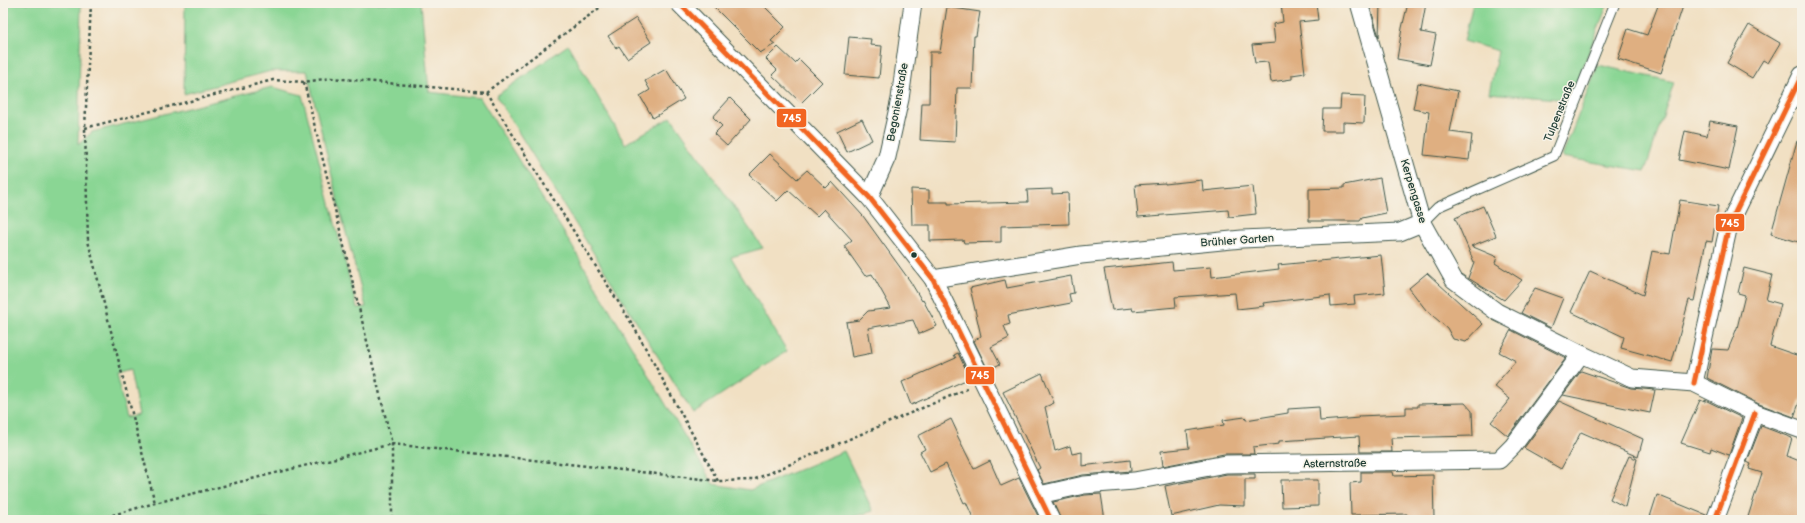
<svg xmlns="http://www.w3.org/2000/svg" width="1805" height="523" font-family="'Balsamiq Sans',sans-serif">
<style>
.green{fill:#8ad694;stroke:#548a64;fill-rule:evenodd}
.building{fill:#dfaf81}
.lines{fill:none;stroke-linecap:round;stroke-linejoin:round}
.service-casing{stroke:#3e5549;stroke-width:11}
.minor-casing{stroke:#3e5549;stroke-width:19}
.path{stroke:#3e5549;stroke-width:2.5;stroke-dasharray:3 3;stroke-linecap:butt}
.service{stroke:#fff;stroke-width:9}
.minor{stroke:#fff;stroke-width:17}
.bus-1-casing{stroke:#f7f3e8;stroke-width:8}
.bus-1{stroke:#f26522;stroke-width:5}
.bus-dot{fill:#1f3d34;stroke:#f7f3e8;stroke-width:1.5}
.labels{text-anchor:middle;stroke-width:3;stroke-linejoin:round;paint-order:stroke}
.street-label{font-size:11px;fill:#1f3d34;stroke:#f7f3e8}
.line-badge{stroke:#f7f3e8;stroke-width:1.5}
.badge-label{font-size:11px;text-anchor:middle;font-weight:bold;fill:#fff}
</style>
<rect width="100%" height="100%" fill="#f7f3e8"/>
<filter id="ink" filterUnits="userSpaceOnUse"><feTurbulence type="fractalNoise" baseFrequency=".025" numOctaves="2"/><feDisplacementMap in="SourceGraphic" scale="8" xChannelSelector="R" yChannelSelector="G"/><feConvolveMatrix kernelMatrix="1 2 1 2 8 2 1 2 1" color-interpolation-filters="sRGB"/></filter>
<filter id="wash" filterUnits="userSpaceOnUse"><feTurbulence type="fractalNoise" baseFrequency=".012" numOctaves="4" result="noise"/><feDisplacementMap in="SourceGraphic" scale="16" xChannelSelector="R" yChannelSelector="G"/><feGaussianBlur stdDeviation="0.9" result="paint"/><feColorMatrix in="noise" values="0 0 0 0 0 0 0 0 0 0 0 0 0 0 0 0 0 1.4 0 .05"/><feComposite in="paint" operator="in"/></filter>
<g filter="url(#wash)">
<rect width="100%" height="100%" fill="#f1e0c3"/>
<g class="green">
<path d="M3,3H81L78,145L92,132L272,87L302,95L357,308L366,307L341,214L307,71H271L184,94L185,3H421L429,92L480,98L566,236L713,484L750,490L844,451L873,511L844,520H3ZM130,370L139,415L127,418L116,374Z"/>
<polygon points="1473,3 1608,3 1570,100 1489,93 1498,51 1464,41"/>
<polygon points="568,45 625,144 671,117 763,248 731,257 787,351 693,413 496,96"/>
<polygon points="1598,65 1674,82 1645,171 1562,157"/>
</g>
<g id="blocks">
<g class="building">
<polygon points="710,3 761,3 785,27 771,41 775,44 760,53"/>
<polygon points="1281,3 1316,3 1318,20 1299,22 1305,73 1292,75 1292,79 1271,82 1268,62 1255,63 1252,45 1275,43 1273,24 1283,22"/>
<polygon points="1369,3 1380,3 1379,37"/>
<polygon points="1408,3 1426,3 1421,32 1436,35 1430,65 1397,59 1402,28"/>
<polygon points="1659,3 1684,3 1661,73 1618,59 1628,29 1647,35"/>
<polygon points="947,7 980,12 976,36 974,36 972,88 957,88 955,142 920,140 922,103 929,103 930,52 940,52"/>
<polygon points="636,18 651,42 627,58 619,46 616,48 608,36"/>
<polygon points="1749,25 1780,43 1768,63 1763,60 1752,78 1727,63"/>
<polygon points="849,37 871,39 870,45 882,46 879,78 845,75"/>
<polygon points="778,47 795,63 799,59 822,82 801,103 772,75 777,70 766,59"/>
<polygon points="666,69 684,99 653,118 640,96 650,90 645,81"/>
<polygon points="1418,83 1458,91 1450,132 1472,135 1469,160 1424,155 1429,112 1413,109"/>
<polygon points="1341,95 1365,96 1364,123 1343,122 1343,131 1322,131 1323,109 1340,109"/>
<polygon points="730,98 751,119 727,146 714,134 722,126 713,117"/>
<polygon points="862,119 872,140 847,152 837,131"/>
<polygon points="1710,121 1738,126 1729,170 1679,160 1685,131 1707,136"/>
<polygon points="1797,141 1802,142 1802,243 1771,234"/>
<polygon points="770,154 797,179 807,170 826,188 832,182 863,216 910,281 922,301 923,300 937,326 919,334 913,320 868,328 872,353 852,357 846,322 859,320 868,311 891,308 872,274 865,276 844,246 852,240 824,209 817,216 788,190 777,201 749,175"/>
<polygon points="1380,178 1386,213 1362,218 1360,221 1309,221 1309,189 1344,188 1344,185"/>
<polygon points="1202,180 1203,191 1253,186 1256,214 1229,217 1228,210 1138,217 1135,185 1165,183 1165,184"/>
<polygon points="911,189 929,190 929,202 948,202 948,204 1028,202 1027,190 1052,189 1052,194 1068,193 1069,224 1001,226 1001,242 964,243 963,240 930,241 930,225 912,225"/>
<polygon points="1680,200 1718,206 1712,242 1706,241 1694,301 1689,300 1672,362 1621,348 1624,337 1571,312 1590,271 1643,295 1652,251 1670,254"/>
<polygon points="1483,206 1496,236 1471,246 1497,257 1495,263 1522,280 1504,300 1468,278 1474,262 1455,218"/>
<polygon points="1381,255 1385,293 1354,296 1355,304 1331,306 1330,295 1263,303 1264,306 1237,309 1235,293 1175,297 1176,307 1133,311 1132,308 1112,310 1104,269 1172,262 1173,270 1211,267 1212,277 1279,269 1278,265"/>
<polygon points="1744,268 1772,275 1766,300 1781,304 1770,346 1802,357 1802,395 1794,417 1759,404 1707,378 1712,349 1728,350 1737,328 1745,295 1738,293"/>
<polygon points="1427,273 1483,324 1466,342 1453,339 1447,328 1426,310 1409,288"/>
<polygon points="1071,276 1074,293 1069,294 1071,303 1008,315 1010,324 1004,326 1009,338 991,347 1000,364 988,370 974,341 981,336 970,288 1005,280 1007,288"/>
<polygon points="1535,288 1563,298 1551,328 1521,313"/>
<polygon points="1511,330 1566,358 1508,436 1491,422 1510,399 1494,386 1516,361 1499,352"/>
<polygon points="958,353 970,378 911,405 902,382 956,358 954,355"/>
<polygon points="1581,371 1631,388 1655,390 1650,413 1563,395"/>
<polygon points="1042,373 1054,403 1045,407 1055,451 1070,446 1072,454 1082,452 1082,466 1130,460 1131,471 1083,475 1044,484 1037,470 1040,468 1003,392"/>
<polygon points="1700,400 1705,402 1705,400 1742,418 1729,455 1711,448 1710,452 1681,443"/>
<polygon points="1559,401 1643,439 1638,457 1581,432 1561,469 1524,448"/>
<polygon points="1465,403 1472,411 1473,436 1391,438 1392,452 1360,452 1359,436 1279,441 1279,444 1253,447 1254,454 1224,454 1163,466 1161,451 1189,448 1187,431 1224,425 1223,420 1245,417 1246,420 1288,413 1288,409 1319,407 1320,421 1359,418 1358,416 1406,414 1406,407 1418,407 1418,404"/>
<polygon points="951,419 958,434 957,435 974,469 990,461 1001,486 1019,478 1040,520 974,520 966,502 964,503 946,464 930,472 920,452 925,449 918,436"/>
<polygon points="1761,426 1792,438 1787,456 1802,462 1802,513 1800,520 1747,520 1762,473 1749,469 1751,464 1747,462"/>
<polygon points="1629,456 1637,459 1625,507 1610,499"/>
<polygon points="1361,472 1393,472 1394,476 1433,475 1434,519 1407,519 1407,514 1351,515 1350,483 1361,482"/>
<polygon points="1227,474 1255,474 1255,479 1245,479 1245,506 1219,505 1171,516 1165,486"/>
<polygon points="1281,480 1318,480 1318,506 1282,507"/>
<polygon points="1101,494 1105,520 1061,520 1053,502 1085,495"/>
<polygon points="1657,495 1706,515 1705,520 1649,520"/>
</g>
</g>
</g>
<g filter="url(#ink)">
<use href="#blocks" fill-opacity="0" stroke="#3e5549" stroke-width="1"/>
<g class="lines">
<defs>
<polyline id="service" points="1422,223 1438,207 1554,156 1615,3"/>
<g id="minor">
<polyline points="679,3 869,197 933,279 1051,520"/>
<polyline points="1359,3 1422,223 1454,280 1497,312 1581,354 1632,378 1694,383 1755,413 1802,430"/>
<polyline points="869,197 887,157 900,99 913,3"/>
<polyline points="933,279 1081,255 1242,239 1400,232 1422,223"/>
<polyline points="1694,383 1729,225 1802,75"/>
<polyline points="1039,495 1084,485 1134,481 1226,464 1499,460 1513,446 1581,354"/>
<polyline points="1715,520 1755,413"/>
</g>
</defs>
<use href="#service" class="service-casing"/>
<use href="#minor" class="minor-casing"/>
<g class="path">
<polyline points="91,3 85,128 88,241 155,503"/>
<polyline points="304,82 392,444 392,520"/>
<polyline points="486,92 606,3"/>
<polyline points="85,128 273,80 304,82 331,78 486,92 634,327 718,481"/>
<polyline points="95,520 155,503 392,444 719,481 753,480 967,389"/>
</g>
<use href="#service" class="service"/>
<use href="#minor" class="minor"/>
<defs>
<g id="bus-1">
<polyline points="679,3 869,197 933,279 1051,520"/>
<polyline points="1694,383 1729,225 1802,75"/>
<polyline points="1715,520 1755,413"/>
</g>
</defs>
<use href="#bus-1" class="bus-1-casing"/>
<use href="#bus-1" class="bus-1"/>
</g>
</g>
<circle class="bus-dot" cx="914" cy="255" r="3.5"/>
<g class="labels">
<g class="street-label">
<text transform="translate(897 102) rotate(-80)" y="4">Begonienstraße</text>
<text transform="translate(1559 111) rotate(-68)" y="4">Tulpenstraße</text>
<text transform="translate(1414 191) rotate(73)" y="4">Kerpengasse</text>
<text transform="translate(1237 240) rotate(-4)" y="4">Brühler Garten</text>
<text transform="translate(1335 463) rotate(-1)" y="4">Asternstraße</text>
</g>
</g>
<g class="line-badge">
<rect x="776" y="108" width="31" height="20" rx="4" fill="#f26522"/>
<rect x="1715" y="213" width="30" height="19" rx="4" fill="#f26522"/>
<rect x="965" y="366" width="30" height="19" rx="4" fill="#f26522"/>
</g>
<g class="badge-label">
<text x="792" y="122">745</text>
<text x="1730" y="227">745</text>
<text x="980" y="379">745</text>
</g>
<rect width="1805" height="523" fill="none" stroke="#f7f3e8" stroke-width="16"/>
</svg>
